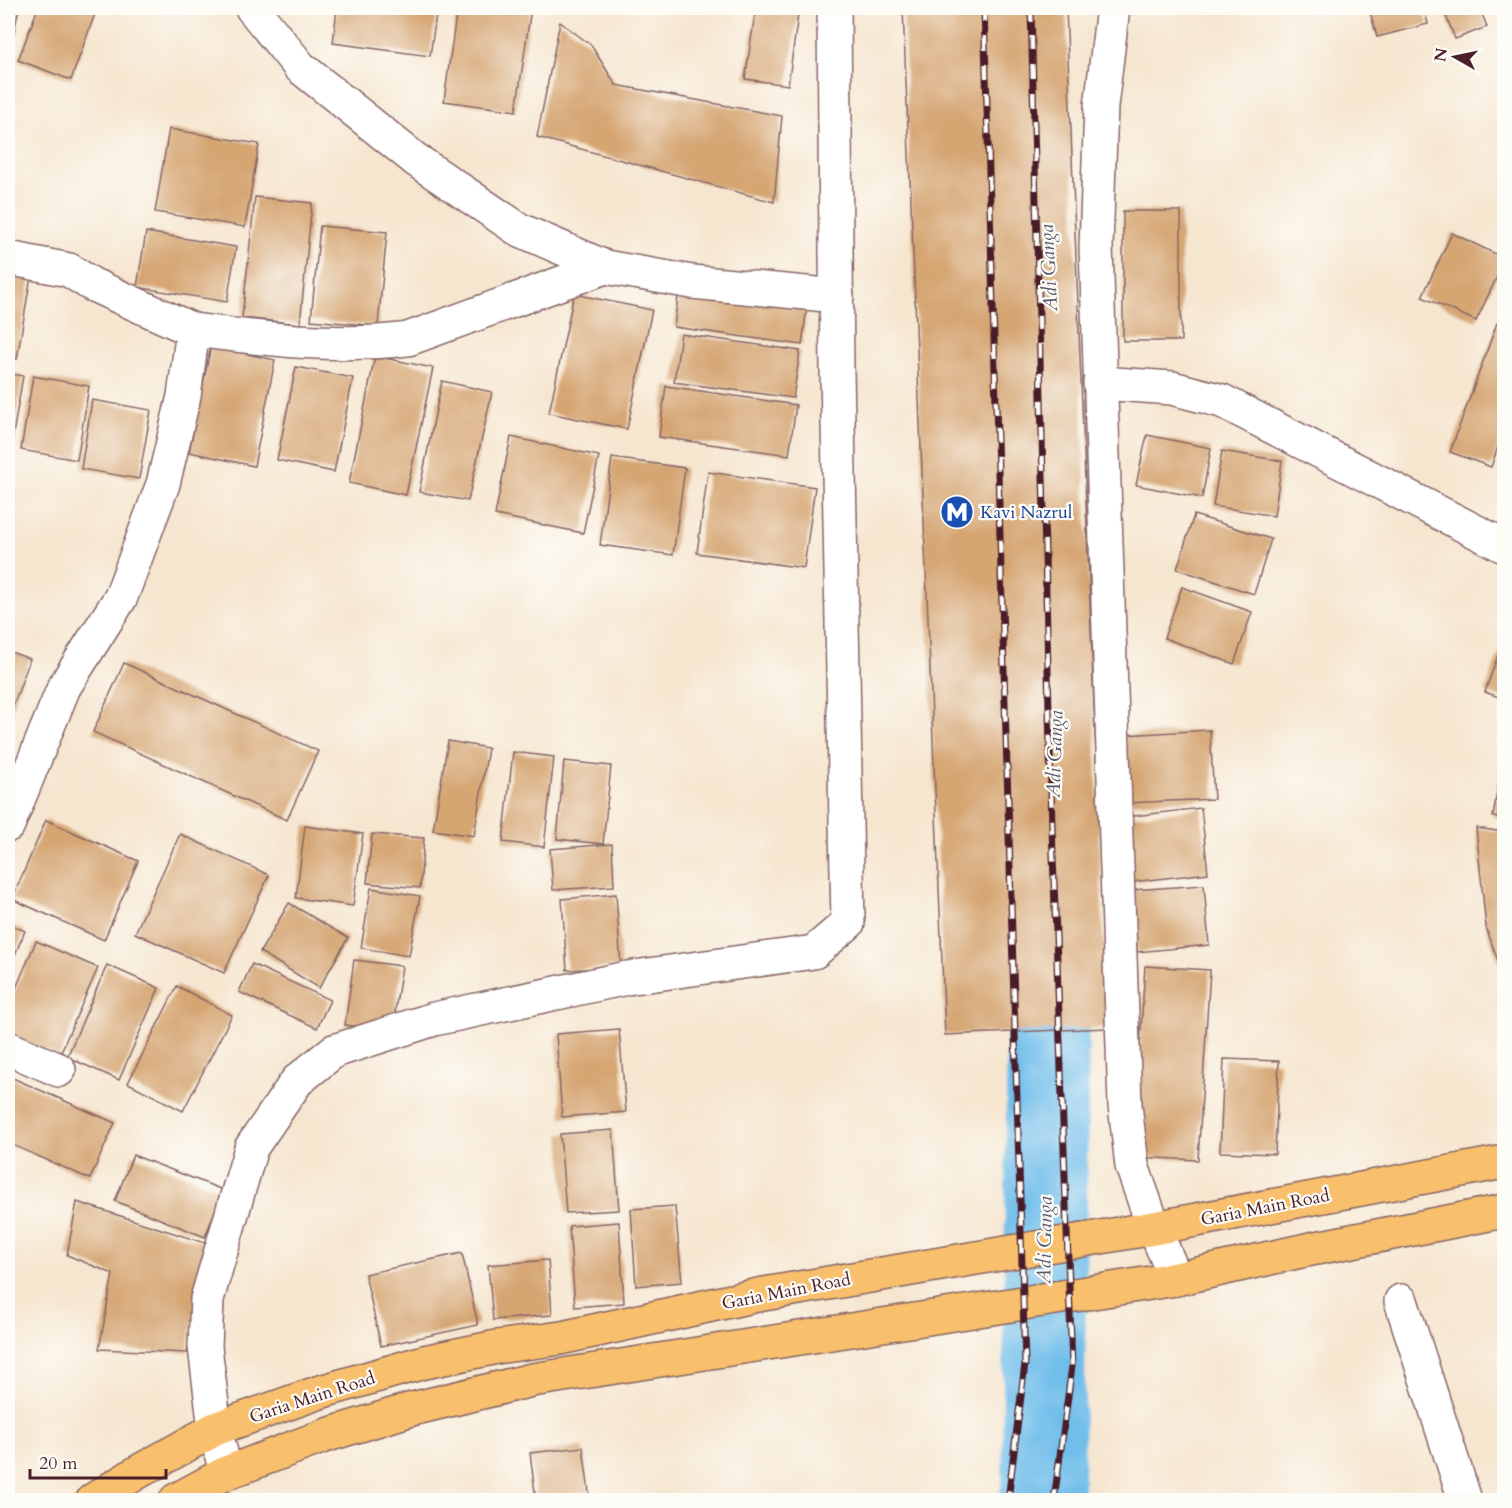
<svg xmlns="http://www.w3.org/2000/svg" width="1512" height="1508" font-family="Cardo,serif">
<style>
.lines{fill:none;stroke-linecap:round;stroke-linejoin:round}
.river{stroke:#71beeb;stroke-width:82}
.building{fill:#d5a572}
.minor-casing{stroke:#866565;stroke-width:36}
.tertiary-casing{stroke:#866565;stroke-width:36}
.primary-casing{stroke:#866565;stroke-width:36}
.minor{stroke:#fff;stroke-width:33}
.tertiary{stroke:#fff;stroke-width:33}
.primary{stroke:#f8bf6c;stroke-width:33}
.rail-casing{stroke:#4a1f2b;stroke-width:7}
.rail{stroke:#fdfcf7;stroke-width:4.5;stroke-dasharray:14;stroke-linecap:butt}
.labels{text-anchor:middle;stroke-width:4.5;stroke-linejoin:round;paint-order:stroke}
.transit-label{font-size:18px;fill:#164399;stroke:#fdfcf7;text-anchor:start}
.street-label{font-size:18px;fill:#4a1f2b;stroke:#fdfcf7}
.water-label{font-size:20px;font-style:italic;fill:#58576e;stroke:#fdfcf7}
</style>
<rect width="100%" height="100%" fill="#fdfcf7"/>
<filter id="ink" filterUnits="userSpaceOnUse"><feTurbulence type="fractalNoise" baseFrequency=".0167" numOctaves="2"/><feDisplacementMap in="SourceGraphic" scale="12" xChannelSelector="R" yChannelSelector="G"/><feConvolveMatrix kernelMatrix="1 2 1 2 8 2 1 2 1" color-interpolation-filters="sRGB"/></filter>
<filter id="wash" filterUnits="userSpaceOnUse"><feTurbulence type="fractalNoise" baseFrequency=".008" numOctaves="4" result="noise"/><feDisplacementMap in="SourceGraphic" scale="24" xChannelSelector="R" yChannelSelector="G"/><feGaussianBlur stdDeviation="1.35" result="paint"/><feColorMatrix in="noise" values="0 0 0 0 0 0 0 0 0 0 0 0 0 0 0 0 0 1.4 0 .05"/><feComposite in="paint" operator="in"/></filter>
<g filter="url(#wash)">
<rect width="100%" height="100%" fill="#f6e6d0"/>
<g class="lines">
<polyline class="river" points="1040,1500 1043,1485 1049,917"/>
</g>
<g id="blocks">
<g class="building">
<polygon points="8,8 19,8 11,47 8,47"/>
<polygon points="38,8 97,8 71,80 18,60"/>
<polygon points="337,8 437,8 430,56 333,43"/>
<polygon points="457,8 531,8 516,111 444,101"/>
<polygon points="756,8 799,8 788,85 745,79"/>
<polygon points="903,8 1066,8 1107,1028 945,1035"/>
<polygon points="1369,8 1424,8 1428,24 1377,37"/>
<polygon points="1443,8 1480,8 1487,27 1455,39"/>
<polygon points="560,22 591,45 616,85 782,116 774,202 537,137"/>
<polygon points="1503,66 1504,67 1504,86 1500,85"/>
<polygon points="169,129 259,144 245,227 155,212"/>
<polygon points="255,197 312,203 300,324 242,318"/>
<rect x="1123" y="211" width="58" height="130"/>
<polygon points="320,226 387,232 378,326 311,320"/>
<polygon points="146,232 236,247 227,302 137,287"/>
<polygon points="1452,233 1504,258 1504,262 1476,321 1422,297"/>
<polygon points="8,272 31,276 17,359 8,358"/>
<polygon points="680,281 808,299 802,345 674,327"/>
<polygon points="574,294 652,310 627,429 549,413"/>
<polygon points="1497,323 1504,326 1504,429 1491,467 1450,452"/>
<polygon points="681,334 800,351 793,398 674,382"/>
<polygon points="211,346 275,360 254,466 189,452"/>
<polygon points="375,356 433,368 406,495 349,483"/>
<polygon points="296,367 353,378 334,472 277,460"/>
<polygon points="8,373 23,376 11,446 8,446"/>
<polygon points="33,376 89,386 77,460 21,450"/>
<polygon points="442,381 492,392 468,501 419,492"/>
<polygon points="666,386 796,405 789,455 659,437"/>
<polygon points="92,400 151,410 139,479 81,469"/>
<polygon points="1147,435 1211,448 1202,498 1136,485"/>
<polygon points="511,437 599,456 583,533 495,515"/>
<polygon points="1222,451 1282,461 1274,516 1213,506"/>
<polygon points="612,458 685,468 673,555 600,545"/>
<polygon points="708,472 815,487 804,568 697,553"/>
<polygon points="1194,515 1271,539 1254,594 1177,569"/>
<polygon points="1182,587 1252,612 1234,664 1164,638"/>
<polygon points="1504,638 1504,699 1485,692"/>
<polygon points="8,651 30,659 8,720"/>
<polygon points="124,663 318,751 287,820 93,732"/>
<polygon points="1210,730 1214,799 1127,803 1124,735"/>
<polygon points="448,741 488,748 474,836 433,830"/>
<polygon points="513,752 554,757 544,847 503,842"/>
<polygon points="1503,755 1504,755 1504,819 1493,817"/>
<polygon points="564,761 611,766 603,844 557,839"/>
<polygon points="1201,808 1208,873 1132,882 1125,817"/>
<polygon points="46,820 138,861 104,940 12,899"/>
<polygon points="305,826 363,834 353,906 296,898"/>
<polygon points="1476,828 1504,832 1504,978 1486,927"/>
<polygon points="180,834 269,875 224,973 135,933"/>
<polygon points="372,834 424,838 420,888 367,883"/>
<polygon points="612,844 614,886 553,890 550,849"/>
<polygon points="1204,885 1209,945 1137,952 1132,890"/>
<polygon points="371,888 420,896 409,956 361,948"/>
<polygon points="616,894 621,967 567,970 562,899"/>
<polygon points="289,903 348,938 319,988 260,952"/>
<polygon points="8,923 25,931 8,971"/>
<polygon points="36,941 98,968 59,1056 8,1034 8,1007"/>
<polygon points="354,960 402,966 392,1031 345,1025"/>
<polygon points="252,964 330,1000 317,1028 239,992"/>
<polygon points="107,965 159,988 119,1080 67,1057"/>
<polygon points="1145,966 1210,970 1198,1160 1133,1157"/>
<polygon points="177,986 232,1015 183,1111 128,1083"/>
<polygon points="619,1029 626,1112 562,1117 556,1034"/>
<polygon points="1224,1059 1279,1061 1275,1154 1220,1152"/>
<polygon points="8,1076 115,1123 90,1179 8,1143"/>
<polygon points="613,1130 619,1210 566,1213 560,1134"/>
<polygon points="133,1155 223,1190 205,1237 115,1201"/>
<polygon points="77,1202 208,1244 187,1353 99,1349 113,1274 67,1255"/>
<polygon points="675,1206 682,1282 636,1286 631,1209"/>
<polygon points="619,1222 624,1303 575,1307 569,1226"/>
<polygon points="462,1253 478,1325 381,1346 365,1274"/>
<polygon points="548,1260 552,1315 493,1320 488,1265"/>
<polygon points="583,1447 590,1500 536,1500 530,1453"/>
</g>
</g>
</g>
<g filter="url(#ink)">
<use href="#blocks" fill-opacity="0" stroke="#866565" stroke-width="1.5"/>
<g class="lines">
<defs>
<g id="minor">
<polyline points="252,8 300,67 416,160 518,229 605,267 692,282 837,296"/>
<polyline points="1113,8 1101,106 1096,247 1125,1105 1132,1166 1154,1228 1176,1279"/>
<polyline points="8,258 69,270 91,284 193,330 184,396 163,484 121,597 64,687 8,825"/>
<path d="M193,330C264,339 337,348 408,339L605,267"/>
<polyline points="1100,383 1172,388 1222,401 1504,546"/>
<polyline points="8,1048 59,1070"/>
<polyline points="1401,1301 1465,1500"/>
</g>
<polyline id="tertiary" points="226,1473 215,1429 205,1347 207,1299 251,1148 297,1081 334,1051 434,1019 627,978 814,952 848,923 837,371 834,8"/>
<g id="primary">
<polyline points="93,1500 138,1472 215,1429 320,1392 424,1362 497,1347 561,1338 758,1295 1154,1228 1504,1162"/>
<polyline points="176,1500 226,1473 324,1436 412,1409 532,1380 1176,1279 1306,1250 1504,1211"/>
</g>
</defs>
<use href="#minor" class="minor-casing"/>
<use href="#tertiary" class="tertiary-casing"/>
<use href="#primary" class="primary-casing"/>
<use href="#minor" class="minor"/>
<use href="#tertiary" class="tertiary"/>
<use href="#primary" class="primary"/>
<defs>
<g id="rail">
<polyline points="984,8 1025,1364 1008,1500"/>
<polyline points="1031,8 1052,827 1072,1366 1054,1500"/>
</g>
</defs>
<use href="#rail" class="rail-casing"/>
<use href="#rail" class="rail"/>
</g>
</g>
<defs>
<symbol id="metro-disc" viewBox="-11 -11 22 22"><circle r="9.5" fill="#1a4fb4" stroke="#fdfcf7"/><path d="M-5.5 5V-5H-3L0 0L3-5H5.5V5H3V-.5L0 4L-3-.5V5Z" fill="#fff"/></symbol>
</defs>
<g fill-rule="evenodd">
<use href="#metro-disc" x="938" y="493" width="38" height="38"/>
</g>
<g class="labels">
<g class="transit-label">
<text x="980" y="518">Kavi Nazrul</text>
</g>
<g class="street-label">
<text transform="translate(1265 1207) rotate(-11)" y="6">Garia Main Road</text>
<text transform="translate(786 1291) rotate(-11)" y="6">Garia Main Road</text>
<text transform="translate(312 1397) rotate(-18)" y="6">Garia Main Road</text>
</g>
<g class="water-label">
<text transform="translate(1048 268) rotate(-93)" y="7">Adi Ganga</text>
<text transform="translate(1054 754) rotate(-88)" y="7">Adi Ganga</text>
<text transform="translate(1044 1240) rotate(-89)" y="7">Adi Ganga</text>
</g>
</g>
<rect width="1512" height="1508" fill="none" stroke="#fdfcf7" stroke-width="30"/>
<g transform="translate(1455 57) rotate(279)" stroke="#fdfcf7" stroke-width="4.5" paint-order="stroke">
<path d="M0-4.5L10 22L0 15L-10 22Z" fill="#4a1f2b"/>
<text y="-9" font-size="16" font-weight="bold" text-anchor="middle" fill="#4a1f2b">N</text>
</g>
<path d="M30 1469v9h136v-9" fill="none" stroke="#4a1f2b" stroke-width="3"/>
<text x="39" y="1469" font-size="18" fill="#4a1f2b" stroke="#fdfcf7" stroke-width="4.5" paint-order="stroke">20 m</text>
</svg>
